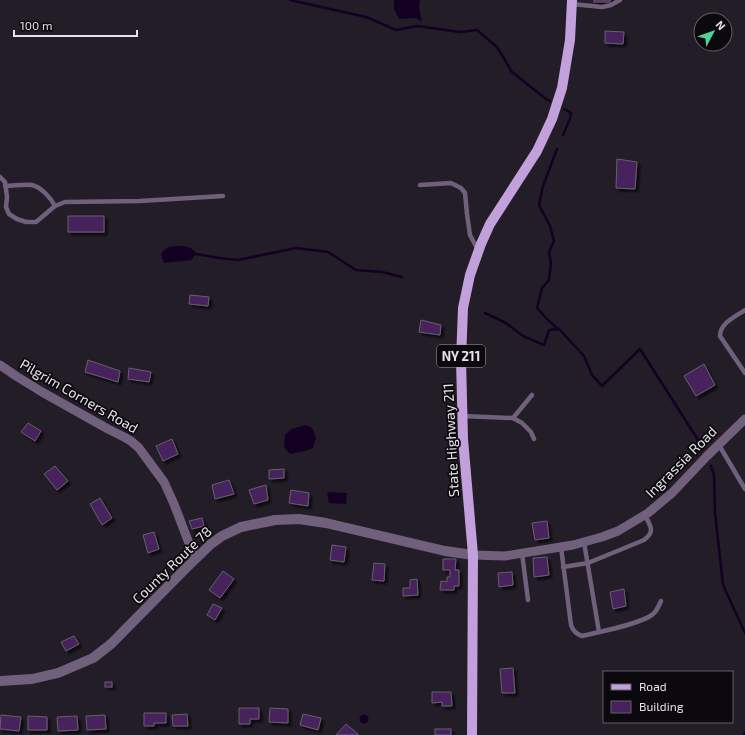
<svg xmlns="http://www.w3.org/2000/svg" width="745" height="735" font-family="'Exo 2',sans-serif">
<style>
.water{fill:#140022}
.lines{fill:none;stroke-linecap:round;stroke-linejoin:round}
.stream{stroke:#140022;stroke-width:2.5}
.building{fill:#46215d;stroke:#66606c;filter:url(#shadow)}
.service{stroke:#70607c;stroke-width:4.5}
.minor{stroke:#70607c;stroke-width:9}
.tertiary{stroke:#70607c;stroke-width:10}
.primary{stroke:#c2a0db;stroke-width:10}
.labels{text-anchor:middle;stroke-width:3.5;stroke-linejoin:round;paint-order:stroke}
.shield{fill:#0b090d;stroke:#a4a1a7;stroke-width:1}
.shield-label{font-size:13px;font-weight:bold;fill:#e6e2e9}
.street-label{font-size:14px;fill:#e6e2e9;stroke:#0b090d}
</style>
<defs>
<filter id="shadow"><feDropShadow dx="3" dy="3" stdDeviation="1" flood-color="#0009"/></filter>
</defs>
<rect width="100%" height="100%" fill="#231d27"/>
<g class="water">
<path d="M394,0H420L419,8L422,22L416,18L399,19L394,9Z"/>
<path d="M174,246C183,246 192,245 196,254L191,260L164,263L161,255C163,249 168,247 174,246Z"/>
<path d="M306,425L312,428L316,438L313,448L305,451L290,454L284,447L285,435L291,429Z"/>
<path d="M327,492L347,493L346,504L329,503Z"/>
<circle cx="364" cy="719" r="4.5"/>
</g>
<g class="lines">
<g class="stream">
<path d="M290,0L366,17L396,30L417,26L460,32L477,30L497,47L512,72L546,99L550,101"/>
<path d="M563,135L570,119L571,113L564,109"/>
<path d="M557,149L543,186L539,205L550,226L554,241L549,252L551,263L549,280L542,288L537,308L549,321L558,329"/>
<path d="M196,254L219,258L238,260L296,248L328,252L356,270L382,272L402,277"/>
<path d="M485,313L506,323L523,336L544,345L549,330L559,329L584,356L592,375L602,386L640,349L700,443L703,449"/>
<path d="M711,466L714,475L715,513L723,585L745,633"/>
<path d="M744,735L745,733"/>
</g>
</g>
<g class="building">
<rect x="594" y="0" width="16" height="2"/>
<path d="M605,31L624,32L623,44L605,43Z"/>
<path d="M617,159L637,162L635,189L616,188Z"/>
<rect x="68" y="216" width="36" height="16"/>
<path d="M190,295L209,297L208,306L189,304Z"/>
<path d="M421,320L441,325L440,335L419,332Z"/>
<path d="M88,360L120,371L118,382L85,372Z"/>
<path d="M704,364L715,385L696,396L684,376Z"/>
<path d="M129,368L151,372L149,382L128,379Z"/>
<path d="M28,423L41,431L35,441L21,432Z"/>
<path d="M172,439L178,454L163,461L156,446Z"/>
<path d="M55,466L68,481L57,490L44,474Z"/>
<path d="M284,469V478L269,479V470Z"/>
<path d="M229,480L234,494L215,499L212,485Z"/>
<path d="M266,485L268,500L254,504L249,490Z"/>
<path d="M291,490L309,493L308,506L289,503Z"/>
<path d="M100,498L112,518L102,525L90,504Z"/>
<path d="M202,518L204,526L192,529L189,521Z"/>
<path d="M547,521L549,538L535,540L532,523Z"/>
<path d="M154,532L159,549L148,553L143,535Z"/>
<path d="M332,545L346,547L344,562L330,560Z"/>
<path d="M547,557L549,575L534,577L533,558Z"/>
<path d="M443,559H456L455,570H459V586H454V590H440L441,581L447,582V577H450V570H443Z"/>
<path d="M374,563L385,564L384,581L372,580Z"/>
<path d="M223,571L234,579L220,598L209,590Z"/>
<path d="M512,572L513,585L499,587L498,573Z"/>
<path d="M417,579L418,595L403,596V588H410V580Z"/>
<path d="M624,589L626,606L613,609L610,592Z"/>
<path d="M213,604L222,608L215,620L207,615Z"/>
<path d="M74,636L79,644L66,651L61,642Z"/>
<path d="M513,668L515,693H502L500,669Z"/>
<rect x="105" y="682" width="7" height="5"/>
<path d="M432,692H451L452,706H442V702L432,703Z"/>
<path d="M239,708H259V719H250V724H239Z"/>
<path d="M270,708L288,709V723L269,722Z"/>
<path d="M144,713H166V723H154V726H144Z"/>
<path d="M187,714L188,726H173L172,715Z"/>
<path d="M303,714L321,718L318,730L300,725Z"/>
<path d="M1,715L21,717L19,731L0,729Z"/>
<path d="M105,715L106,729L87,730L86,716Z"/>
<path d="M28,716L47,717V730H28Z"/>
<path d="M77,716L78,730L58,731L57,717Z"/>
<path d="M346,724L358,734V735H336Z"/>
<rect x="435" y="729" width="16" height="6"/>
</g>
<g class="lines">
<g class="service">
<path d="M572,4L602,7L611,5L620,0"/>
<path d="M0,177L5,182L7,197L6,207L9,214L17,219L26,222H36L55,206L65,202L140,201L223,196"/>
<path d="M420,185L451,183L461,188L465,193L467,214L470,235L478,250"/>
<path d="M5,186C14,186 23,184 32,185C41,187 51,198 55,206"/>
<path d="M745,310C735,317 720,323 720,336L745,373"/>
<path d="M462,416L513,418L522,423L531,432L534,439"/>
<path d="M513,418L532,395"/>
<path d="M719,445L745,489"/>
<path d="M584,542L599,632"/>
<path d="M561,547L571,625C573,631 576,634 582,636C598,632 642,624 653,614C657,611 659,605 661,601"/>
<path d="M522,553L528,600"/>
<path d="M563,567L588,563L644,540C656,531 650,526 645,515"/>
</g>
<g class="minor">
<path d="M0,365L16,376L42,392L108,429L124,437L131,441L139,448L164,482L174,504L195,559"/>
<path d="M473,555L505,556L573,545L602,537L618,531L648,513L672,493L707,456L745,419"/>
</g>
<path class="tertiary" d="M0,681L32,679L58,673L93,658L111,644L186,568L211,544L222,536L241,527L275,520L299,519L326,523L445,551L473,555"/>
<path class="primary" d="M472,735L473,555L463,439L461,360L463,308L470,275L481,244L490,224L537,151L552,119L562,88L570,40L572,0"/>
</g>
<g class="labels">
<rect class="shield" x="437" y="345" width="48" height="22" rx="3"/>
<g class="shield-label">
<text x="461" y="361">NY 211</text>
</g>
<g class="street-label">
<text transform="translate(79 396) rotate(30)" y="5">Pilgrim Corners Road</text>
<text transform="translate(451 440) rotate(-93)" y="5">State Highway 211</text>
<text transform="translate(681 462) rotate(-45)" y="5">Ingrassia Road</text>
<text transform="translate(172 565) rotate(-44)" y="5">County Route 78</text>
</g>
</g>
<rect x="603" y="671" width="130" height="52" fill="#0b090d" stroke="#636065"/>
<rect x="611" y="684" width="20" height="6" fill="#c2a0db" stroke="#636065"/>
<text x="639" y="691" font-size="12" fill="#e6e2e9">Road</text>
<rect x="611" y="701" width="20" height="12" fill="#46215d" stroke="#636065"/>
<text x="639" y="711" font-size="12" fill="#e6e2e9">Building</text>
<g transform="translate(713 32) rotate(49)"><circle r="19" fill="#0b090d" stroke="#636065"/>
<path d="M0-3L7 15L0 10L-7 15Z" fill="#51d398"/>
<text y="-6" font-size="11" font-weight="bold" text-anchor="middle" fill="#e6e2e9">N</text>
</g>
<path d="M14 30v6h123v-6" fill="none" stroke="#e6e2e9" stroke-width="2"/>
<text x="20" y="30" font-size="12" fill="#e6e2e9" stroke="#0b090d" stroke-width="3" paint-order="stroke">100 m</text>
</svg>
